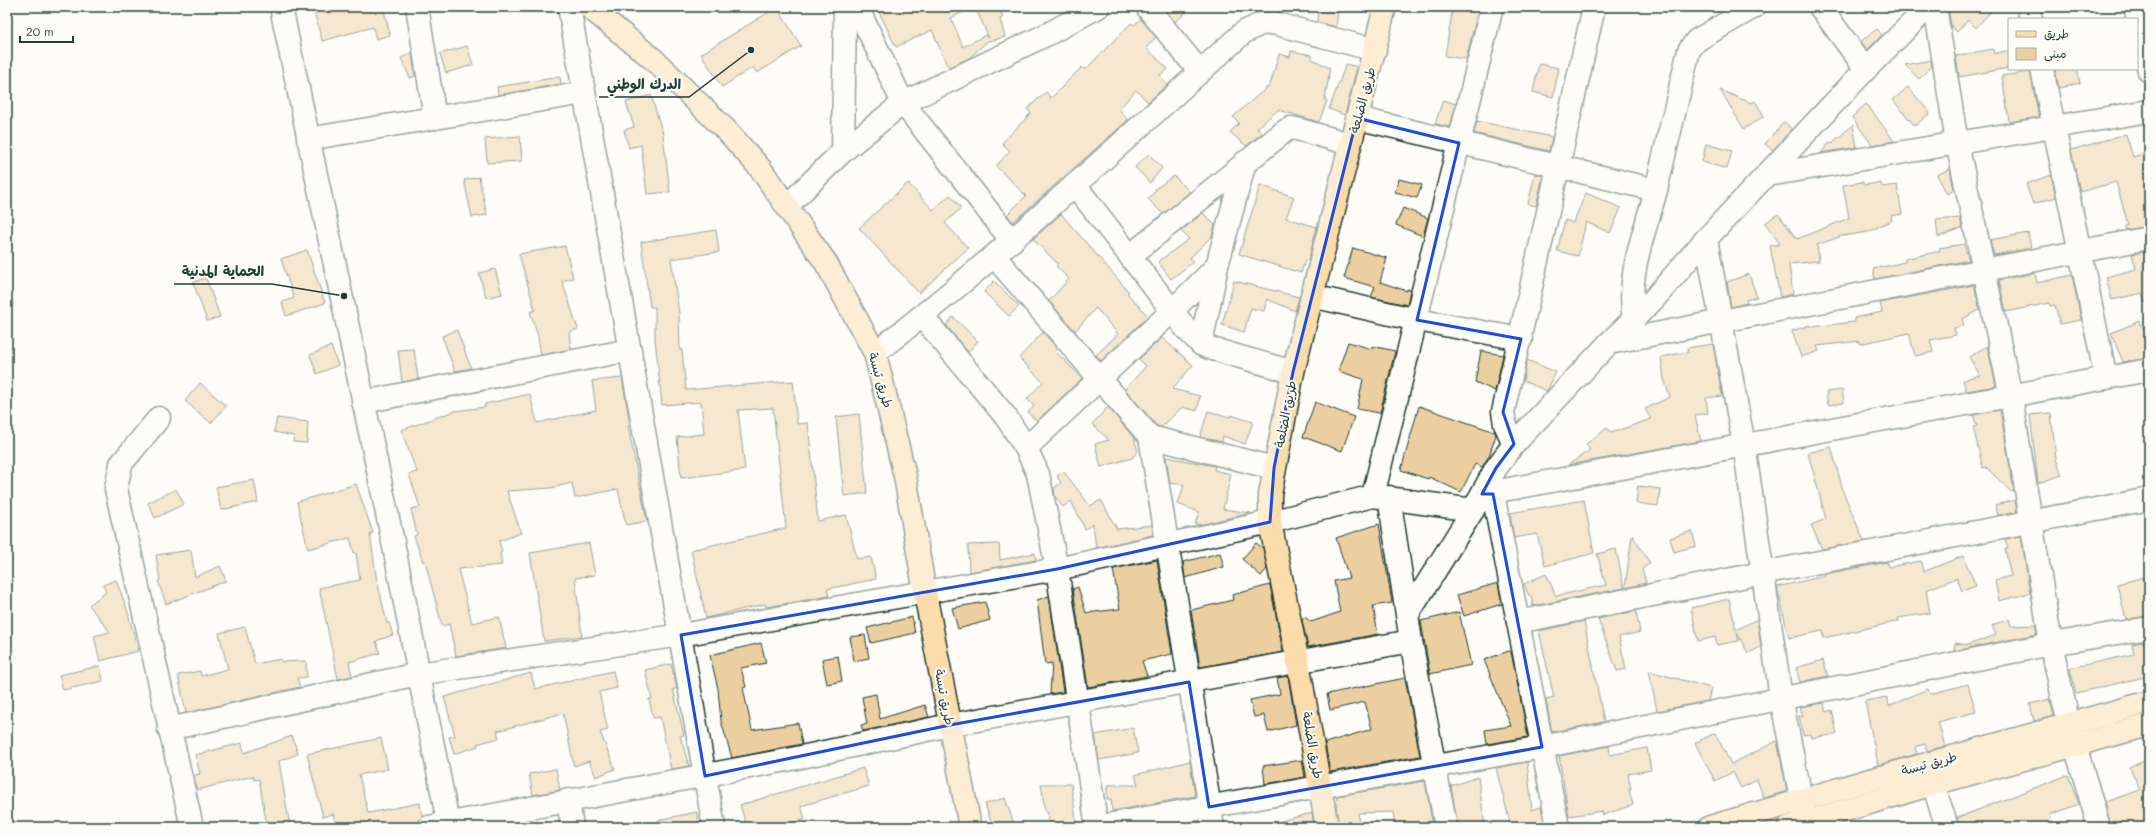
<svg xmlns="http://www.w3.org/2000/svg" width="2156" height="834" font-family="Mali,'Playpen Sans Arabic',sans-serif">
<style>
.building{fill:#eccfa0;stroke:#1f3d34}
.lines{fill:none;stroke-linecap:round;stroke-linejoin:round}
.minor-casing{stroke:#1f3d34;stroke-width:25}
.major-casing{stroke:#1f3d34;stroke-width:25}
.minor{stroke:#fdfcf7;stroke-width:22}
.major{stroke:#fddcac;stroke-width:22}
.marked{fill:none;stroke:#1d4ed8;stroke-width:3;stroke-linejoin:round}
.labels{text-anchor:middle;stroke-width:4;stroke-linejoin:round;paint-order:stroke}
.street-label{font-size:13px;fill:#1f3d34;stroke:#fdfcf7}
.leader{fill:none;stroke:#1f3d34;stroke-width:1.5}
.callout-dot{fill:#1f3d34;stroke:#fdfcf7;stroke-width:1.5}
.callout-label{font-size:14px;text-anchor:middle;font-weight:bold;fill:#1f3d34;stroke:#fdfcf7;stroke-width:4;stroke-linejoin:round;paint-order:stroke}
</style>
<rect width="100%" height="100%" fill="#fdfcf7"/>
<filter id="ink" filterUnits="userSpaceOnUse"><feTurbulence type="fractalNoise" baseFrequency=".025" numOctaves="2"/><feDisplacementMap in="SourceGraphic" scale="8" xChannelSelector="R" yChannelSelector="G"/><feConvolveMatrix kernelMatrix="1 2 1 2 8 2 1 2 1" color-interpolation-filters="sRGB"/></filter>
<g filter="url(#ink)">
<g class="building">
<path d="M313,7H383L390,35L376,39L373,27L322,41Z"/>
<path d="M777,7L801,46L757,73L753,67L722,87L701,54Z"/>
<path d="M890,7H973L951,18L963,47L986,35L989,38L975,7H998L1003,17L1000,19L1005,37L990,41L989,40L969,58L949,67L946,63L932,30L896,47L879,12Z"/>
<path d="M1163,7H1192L1175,22Z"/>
<path d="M1453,7H1479L1466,59L1445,56Z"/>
<path d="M1954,7H1995L1976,28L1968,20L1957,32L1951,26L1949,13Z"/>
<path d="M1318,10L1338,13L1336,27L1317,22Z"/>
<path d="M1141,19L1156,37L1146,48L1168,69L1160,75L1167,85L1148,102L1136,90L1119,109L1128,120L1013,222L1007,215L1026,196L996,166L1010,151L1002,143L1031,113L1027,109L1046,92L1051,98L1082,67L1085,70L1131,23L1134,25Z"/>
<path d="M1877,29L1882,35L1867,50L1861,41Z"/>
<path d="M467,46L473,65L446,73L440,54Z"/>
<path d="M1993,49L1994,54L2009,50V68L1959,77L1956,56Z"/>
<path d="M1291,51L1312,55V59L1330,68L1325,100L1327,101L1319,122L1278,110L1257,128L1262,133L1246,146L1230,132L1239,123L1233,117L1270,85L1279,54L1290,57Z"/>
<path d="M412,53L415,76L410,78L401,58Z"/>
<path d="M1931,60L1932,66L1919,79L1905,65Z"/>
<path d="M1346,64L1357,67L1345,115L1329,109Z"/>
<path d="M1539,64L1559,68L1553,97L1533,92Z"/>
<path d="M2055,69H2077L2080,83L2059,88Z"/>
<path d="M2030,72L2039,117L2009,122L2002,76Z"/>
<path d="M560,77L561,84L498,95L497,87Z"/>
<path d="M1908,87L1930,113L1915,126L1893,100Z"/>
<path d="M1720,90L1751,103L1755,101L1764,116L1744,129Z"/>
<path d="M651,95L663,134L670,192L647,194L641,145L629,148L624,130L634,127L626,102Z"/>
<path d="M1443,100L1456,104L1450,127L1435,124Z"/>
<path d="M1866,104L1872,111L1894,141L1872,145L1852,117Z"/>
<path d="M1477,121L1552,137L1549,151L1474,133Z"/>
<path d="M1784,122L1792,129L1773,150L1765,144Z"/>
<path d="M1853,125L1857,147L1821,153L1830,142L1832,143Z"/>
<path d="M2126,134L2133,157L2149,152V226L2126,230L2125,226L2128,225L2116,182L2080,192L2071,150Z"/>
<path d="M520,136L522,161L487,163L485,139Z"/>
<path d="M1706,144L1732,151L1727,169L1702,162Z"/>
<path d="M1149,154L1162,168L1150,183L1135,167Z"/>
<path d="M1950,169L1954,190L1947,194L1937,175Z"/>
<path d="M1535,174L1543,176L1536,206L1528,204Z"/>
<path d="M2051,175L2056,197L2033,204L2026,184Z"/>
<path d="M1174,176L1190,192L1163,214L1148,199L1156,190L1155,189Z"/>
<path d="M479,177L487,215L472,217L464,180Z"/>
<path d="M1399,179L1422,185L1417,198L1395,192Z"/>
<path d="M1863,182V185L1881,183L1882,187L1897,185L1902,214L1891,216L1892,220L1868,232L1842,236L1817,245L1819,261L1789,264L1793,294L1780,297L1770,246L1780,244L1765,223L1778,214L1797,239L1849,218L1843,185Z"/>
<path d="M908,183L933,210L950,195L961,208L945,223L968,248L919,293L859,228Z"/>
<path d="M1260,185L1294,197L1286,218L1317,227L1308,261L1305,260L1301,273L1239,254Z"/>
<path d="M1586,193L1621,208L1610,233L1586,222L1578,256L1557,251L1565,220L1573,223Z"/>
<path d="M1403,208L1428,218L1423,236L1396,225Z"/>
<path d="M1203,213L1215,225L1212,236L1190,258L1193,262L1171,279L1158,262L1189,239L1181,231Z"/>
<path d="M1061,214L1129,292L1127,293L1148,316L1101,361L1096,355L1118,334L1096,308L1075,331L1049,301L1069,279L1056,266L1058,264L1033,239Z"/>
<path d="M1960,218L1962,228L1938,237L1936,220Z"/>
<path d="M716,230L719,252L671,259L679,314L680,350H682L686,390L793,381L797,424L808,423L818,521L846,515L857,559L871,557L876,579L827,589L829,596L766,607L765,604L706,618L691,550L786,528L773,408L738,410L745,470L681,478L677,437L704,434L701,402L662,405L655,339V307H650L641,242Z"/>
<path d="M2028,233L2031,248L1994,255L1990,240Z"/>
<path d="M1964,244L1969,260L1875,279L1873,269L1905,262V259L1940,251L1939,248Z"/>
<path d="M565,246L573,278L562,281L578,329L569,332L571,349L541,355L538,336L530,312L535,310L519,254Z"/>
<path d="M1353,248L1387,258L1380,282L1407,291V289L1410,290L1407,305L1371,297L1375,287L1344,278Z"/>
<path d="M307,250L325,303L286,316L282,302L294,298L281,259Z"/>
<path d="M2149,251V301L2144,302L2142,293L2112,300L2106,277L2136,269L2132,254Z"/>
<path d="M495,269L502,294L486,298L479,273Z"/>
<path d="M2035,273L2037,283L2072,275L2081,320L2060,324L2055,305L2050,306L2049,303L2006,312L1999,280Z"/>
<path d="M1749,274L1757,297L1746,300L1747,303L1731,307L1727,282Z"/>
<path d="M206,278L220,317L207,321L193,282Z"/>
<path d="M994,281L1019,306L1009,316L984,292Z"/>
<path d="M1234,281L1299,297L1295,311L1267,299L1264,311L1251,308L1244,332L1222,325Z"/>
<path d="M1974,285L1980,310L1962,319L1964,326L1954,328L1956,335L1930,340L1933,352L1915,356L1909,333L1860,344V341L1817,346L1819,351L1801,357L1792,331L1810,325L1811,327L1855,322L1854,318L1882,312L1880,303Z"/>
<path d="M953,317L978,341L968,352L946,325Z"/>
<path d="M2140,321L2145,333L2149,331V358L2123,362L2111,333Z"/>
<path d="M457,330L471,368L455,371L442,336Z"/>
<path d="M1043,332L1058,349L1055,351L1082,378L1037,421L1028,413L1034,406L1027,399L1043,382L1019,358Z"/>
<path d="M1162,338L1193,365L1172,389L1200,396L1197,411L1182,407L1162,427L1157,426L1125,389L1146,366L1139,359Z"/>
<path d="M1348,342L1372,349V346L1395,351L1380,413L1357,409L1363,379L1338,371Z"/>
<path d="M1713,344L1722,396L1706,398L1708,413L1695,415L1701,441L1568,465L1590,450L1586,444L1607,428L1611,433L1651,419L1645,409L1670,397L1664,379L1661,357L1688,352L1687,348Z"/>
<path d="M331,346L338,365L317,374L310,355Z"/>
<path d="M1987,346L1996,386L1966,391L1963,380L1980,375L1969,357Z"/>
<path d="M414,349L418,379L402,382L398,350Z"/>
<path d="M1481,351L1503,355L1495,391L1475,382Z"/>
<path d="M1527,360L1556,372L1547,391L1523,381Z"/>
<path d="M622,378L629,418L630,426H628L647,521L626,525L618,489L575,498L572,483L551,488L507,491L521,533L499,541L502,552L500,553L502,565L458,569L472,623L499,617L506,648L456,656L449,624L442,626L425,561L423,562L414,536L417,535L411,509L420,507L409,474L417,472L401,430L455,411L485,407V404L530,394L537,423L596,410L592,381Z"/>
<path d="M200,383L226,406L211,423L185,401Z"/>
<path d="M1842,390L1844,403L1828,405L1826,392Z"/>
<path d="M1315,402L1354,417L1342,451L1303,437Z"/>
<path d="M1419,406L1495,432L1496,435L1489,456L1482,467L1475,464L1461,492L1429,477L1428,479L1401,470Z"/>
<path d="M1108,407L1134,438L1138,451L1132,458L1101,467L1095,444L1109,440L1092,424Z"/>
<path d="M2000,410L2014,491L2011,492L1986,467L1983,468L1973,427L1977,426L1973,415Z"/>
<path d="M1208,411L1230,417L1231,415L1253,422L1245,444L1223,436L1222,442L1200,437Z"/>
<path d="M2051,413L2056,459L2062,475L2038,483L2030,415Z"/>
<path d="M859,414L867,493L844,496L836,417Z"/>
<path d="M277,418L308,422L307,443L293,442L294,436L274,432Z"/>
<path d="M1831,447L1844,494L1864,541L1822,549L1811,525L1826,519L1808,453Z"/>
<path d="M1166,457L1215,466L1214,470L1231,474L1223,509L1251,513L1199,525L1195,524L1199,512L1178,504L1184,485L1170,483Z"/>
<path d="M1064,472L1090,506L1101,500L1117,529L1152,525L1153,535L1096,548L1093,524L1085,529L1071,501L1063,507L1055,497L1054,488L1061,483L1057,476Z"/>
<path d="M254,480L258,502L221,510L216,487Z"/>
<path d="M356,484L373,533H370L376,576L387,623H389L393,635L376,641L380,653L349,662L352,676L338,679L319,588L360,580L356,553H354L350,538L308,549L297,502Z"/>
<path d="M1638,486L1660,489L1658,506L1636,503Z"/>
<path d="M176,489L184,504L155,518L148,503Z"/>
<path d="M1584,500L1594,553L1545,566L1537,534L1514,538L1510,513Z"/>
<path d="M2015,500L2017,512L1998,515L1995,505Z"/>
<path d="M1379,524L1392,603L1373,606L1378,634L1308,647L1302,620L1305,617L1311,622L1340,612L1334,581L1349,578L1336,538Z"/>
<path d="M1692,531L1696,546L1674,552L1670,538Z"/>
<path d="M1632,535L1650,563L1642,569L1646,583L1625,588Z"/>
<path d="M2021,536L2030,593L1999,601L1995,580L2011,576L2005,549H2008L2005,539Z"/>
<path d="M589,543L595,575L575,578L582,636L544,641L530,553Z"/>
<path d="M1256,543L1263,548L1267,569L1261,576L1242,559Z"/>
<path d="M999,544L1000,560L1035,553L1036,560L969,572L968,545Z"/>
<path d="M1616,549L1624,588L1533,606L1531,596H1529L1524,584L1546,574L1556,596L1606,585L1597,554Z"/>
<path d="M191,550L195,577L220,566L226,581L166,604L158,581L160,580L156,555Z"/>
<path d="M1220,553L1224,567L1185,578L1183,562Z"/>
<path d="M1963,556L1976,586L1962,591L1957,578L1926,590L1930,613L1898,618L1899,621L1824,638L1823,631L1789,638L1777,587L1825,576V574L1887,562L1888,567L1921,561L1923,572Z"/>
<path d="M1157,560L1172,654L1142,661L1147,676L1088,687L1073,589L1078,587L1086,613L1120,609L1113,569Z"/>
<path d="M2149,576V616L2126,619L2117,584Z"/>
<path d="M116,580L127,609L138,651L100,661L94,636L110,632L89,605L106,592L103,585Z"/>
<path d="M1498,583L1502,604L1464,616L1457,595Z"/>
<path d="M1270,585L1283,652L1200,667L1191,610L1233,600L1232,595Z"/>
<path d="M1049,596L1063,692L1050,694L1052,663L1045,664L1037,600Z"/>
<path d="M1729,599L1736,630L1757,619L1761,647L1748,653L1737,633L1739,641L1717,645L1715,637L1698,641L1691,608Z"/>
<path d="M985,602L990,620L958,629L952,608Z"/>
<path d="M1636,611L1640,632L1619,637L1626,669L1617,671L1598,619Z"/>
<path d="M1459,612L1471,665L1430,674L1421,621Z"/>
<path d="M912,617L915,633L871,643L867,628Z"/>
<path d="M2009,619L2011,626L2035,625L2037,634L1954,651L1955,643L1968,645L1996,635L1992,625Z"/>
<path d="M1584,621L1604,722L1552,732L1546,700L1554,698L1539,631Z"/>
<path d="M245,627L255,664L281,659L282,662L306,661L307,677L297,678L300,687L186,713L178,675L200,671L201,676L228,669L219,633Z"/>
<path d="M865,635L869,658L854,661L850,637Z"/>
<path d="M2149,641V676L2076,693L2070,668L2134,654L2132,644Z"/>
<path d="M761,643L766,663L741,668L746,687L743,688L752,730L798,723L802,744L732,758L721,721L718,689L710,655Z"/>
<path d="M1509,651L1511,652L1528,737L1487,744L1485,730L1511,726L1484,660Z"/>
<path d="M838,656L842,681L827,684L822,659Z"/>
<path d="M1823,660L1828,676L1800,682L1796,668Z"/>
<path d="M671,664L677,689H673L684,735L680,736L689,766L671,769L660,717L653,718L649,699H652L645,670Z"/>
<path d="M100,666L103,681L63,690L59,675Z"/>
<path d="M613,671L617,688L599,692L608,730L600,732L615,769L596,777L589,761L574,766L563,713L497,731L499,738L477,744L478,746L454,754L449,737L455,736L444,697L531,673L535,689Z"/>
<path d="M1649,671L1711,688L1708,701L1657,711Z"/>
<path d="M1288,676L1296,725L1268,732L1264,715L1254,717L1250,700L1280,694L1277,678Z"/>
<path d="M1405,678L1420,756L1330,772L1325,743L1372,729L1365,702L1330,710L1327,694Z"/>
<path d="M1968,684L1976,712L1938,722L1945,746L1927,751L1925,744L1915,747L1917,754L1878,765L1865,701L1887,697L1889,706L1928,689L1930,694Z"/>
<path d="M876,694L880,719L925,705L929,717L863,731L861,725L867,724L862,697Z"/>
<path d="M2050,699L2054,716L2034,721L2030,704Z"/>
<path d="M1824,703L1826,712L1832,710L1837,734L1812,738L1811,734L1803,735L1799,716H1803L1800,707Z"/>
<path d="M1133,728L1138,753L1099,760L1095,735Z"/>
<path d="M1715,733L1731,764L1777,741L1787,791L1764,798L1757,780L1741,788L1733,772L1715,781L1695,743Z"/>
<path d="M292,736L298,754L279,761L290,827H267L259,779L254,780L253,776L197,790L194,775L200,774L195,755L242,743L244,753Z"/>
<path d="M381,738L388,769L359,775L368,813L420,803L422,817L417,823L398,827H336L333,814L323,817L307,754Z"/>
<path d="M1609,746L1610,755L1647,748L1651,770L1628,774L1631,790H1629L1633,805L1603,815L1602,811L1569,816L1559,756Z"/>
<path d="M2149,759V827H2111L2105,802L2140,790L2130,767Z"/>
<path d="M1302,760L1305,777L1265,784L1263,766Z"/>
<path d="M1190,761L1195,796L1112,811L1111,799H1107V785H1138L1135,775Z"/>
<path d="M1527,762L1532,810L1541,807L1545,826L1511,827L1496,768Z"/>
<path d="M863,768L869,786L801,806L805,819L786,825L785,822L770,827H747L740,805Z"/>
<path d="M556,769L560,790L533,795L529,774Z"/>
<path d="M2068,775L2079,804L2050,815L2054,827H1959L1957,818Z"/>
<path d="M1478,777L1485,827H1458L1451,786Z"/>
<path d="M1425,781L1433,827H1395L1393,812L1358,813L1359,827H1339L1336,807L1337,796Z"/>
<path d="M1041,784H1071L1077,827H1050L1047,812H1045Z"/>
<path d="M1005,798L1015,827H993L985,804Z"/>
<path d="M697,812L700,827H658V820Z"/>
<path d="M1312,813L1314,827H1277V822Z"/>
</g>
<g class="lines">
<defs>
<g id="minor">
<path d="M281,7L394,547L449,827"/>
<path d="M417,7L435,118"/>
<path d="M569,7L714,827"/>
<path d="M857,7L903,103L1012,241"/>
<path d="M1147,7L1200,72"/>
<path d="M1820,7L1866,69"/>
<path d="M1935,7L1957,143L2011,397L2051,644L2069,725L2099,827"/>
<path d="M2028,7L2031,19"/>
<path d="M2135,7L2149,71"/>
<path d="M2042,69L2106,378"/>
<path d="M1357,118L1656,190"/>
<path d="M308,139L584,93"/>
<path d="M843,151L845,7"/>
<path d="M1767,175L2149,111"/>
<path d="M1075,185L1187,330L1201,344L1209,348L1293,372"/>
<path d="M787,206L843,151L903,103L1050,33L1098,7"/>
<path d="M1706,239L1744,445L1781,698L1805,818"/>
<path d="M1131,255L1285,131L1291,128L1297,129L1350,144"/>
<path d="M994,256L1150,437L1274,468"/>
<path d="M1312,296L1417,320L1521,339"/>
<path d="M922,316L1006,417L1026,448L1038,474L1057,569L1097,827"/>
<path d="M1634,319C1626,276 1645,232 1656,190C1667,144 1678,97 1689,50L1697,40L1754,7"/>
<path d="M1609,343L2149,238"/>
<path d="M1201,344L1217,266L1245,162"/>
<path d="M875,353C1004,253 1123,141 1244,32L1261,24L1273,23L1375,50"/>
<path d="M363,402L630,350"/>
<path d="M159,418L121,464L116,489L192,827"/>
<path d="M1150,437L1213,827"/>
<path d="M1514,444L1505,424L1503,412L1594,7"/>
<path d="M1026,448L1173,310L1217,266"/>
<path d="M1482,494L2149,370"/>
<path d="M1493,494L1558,827"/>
<path d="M1373,496L1492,7"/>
<path d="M1389,497L1411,641L1446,827"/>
<path d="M1408,614L1473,510L1496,468L1514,444L1609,343L1653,300L1706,239L1866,69L1928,7"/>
<path d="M1518,622L1762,573L2149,499"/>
<path d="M169,729L418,674L681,635L1057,569L1270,522L1373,496L1473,510"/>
<path d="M1933,784L1947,827"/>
<path d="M568,800L572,827"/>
<path d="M429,827L792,759L950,725L1411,641"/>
<path d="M1096,827L1542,747L2051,644L2149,628"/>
</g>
<g id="major">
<path d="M589,7L653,59L727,131L760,168L826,263L875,353L905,476L925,593L970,827"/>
<path d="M1327,827L1298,662L1270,522V495L1293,372L1385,7"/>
<path d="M1710,827L1873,779L2149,702"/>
<path d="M1789,827L1933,784L2149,725"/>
</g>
</defs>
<use href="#minor" class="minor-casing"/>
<use href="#major" class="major-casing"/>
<use href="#minor" class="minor"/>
<use href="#major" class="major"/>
</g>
</g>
<path d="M0 0H2156V834H0ZM1357,118L1459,143L1417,320L1521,339L1503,412L1514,444L1496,468L1482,494H1493L1542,747L1209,807L1189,682L950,725L705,776L681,635L1057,569L1270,522L1274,468L1293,372Z" fill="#fdfcf7" fill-opacity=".55" fill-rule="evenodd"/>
<path class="marked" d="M1357,118L1459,143L1417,320L1521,339L1503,412L1514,444L1496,468L1482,494H1493L1542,747L1209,807L1189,682L950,725L705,776L681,635L1057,569L1270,522L1274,468L1293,372Z"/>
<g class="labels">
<g class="street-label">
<text transform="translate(1362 100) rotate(-75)" y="5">طريق الضلعة</text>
<text transform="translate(881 380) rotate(74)" y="5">طريق تبسة</text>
<text transform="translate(1285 414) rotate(-79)" y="5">طريق الضلعة</text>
<text transform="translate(945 697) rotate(79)" y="5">طريق تبسة</text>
<text transform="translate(1313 745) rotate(80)" y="5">طريق الضلعة</text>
<text transform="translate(1929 763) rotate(-15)" y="5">طريق تبسة</text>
</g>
</g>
<path class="leader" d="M751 50L689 97H599M344 296L272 284H174"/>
<g class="callout-dot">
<circle cx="751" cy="50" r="4"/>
<circle cx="344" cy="296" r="4"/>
</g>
<g class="callout-label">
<text x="644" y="89">الدرك الوطني</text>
<text x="223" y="276">الحماية المدنية</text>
</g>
<rect width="2156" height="834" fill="none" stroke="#fdfcf7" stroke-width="24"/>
<rect x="12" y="12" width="2132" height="810" fill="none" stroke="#1f3d34" stroke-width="1.5" filter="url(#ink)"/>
<rect x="2008" y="18" width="130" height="52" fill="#fdfcf7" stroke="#a4b0a9"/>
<rect x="2016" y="31" width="20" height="6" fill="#fddcac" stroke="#a4b0a9"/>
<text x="2044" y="38" font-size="12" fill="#1f3d34">طريق</text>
<rect x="2016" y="48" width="20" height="12" fill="#eccfa0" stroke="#a4b0a9"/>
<text x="2044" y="58" font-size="12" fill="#1f3d34">مبنى</text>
<path d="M20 36v6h53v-6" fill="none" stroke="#1f3d34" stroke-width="2"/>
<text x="26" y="36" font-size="12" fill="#1f3d34" stroke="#fdfcf7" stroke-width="3" paint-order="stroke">20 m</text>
</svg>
